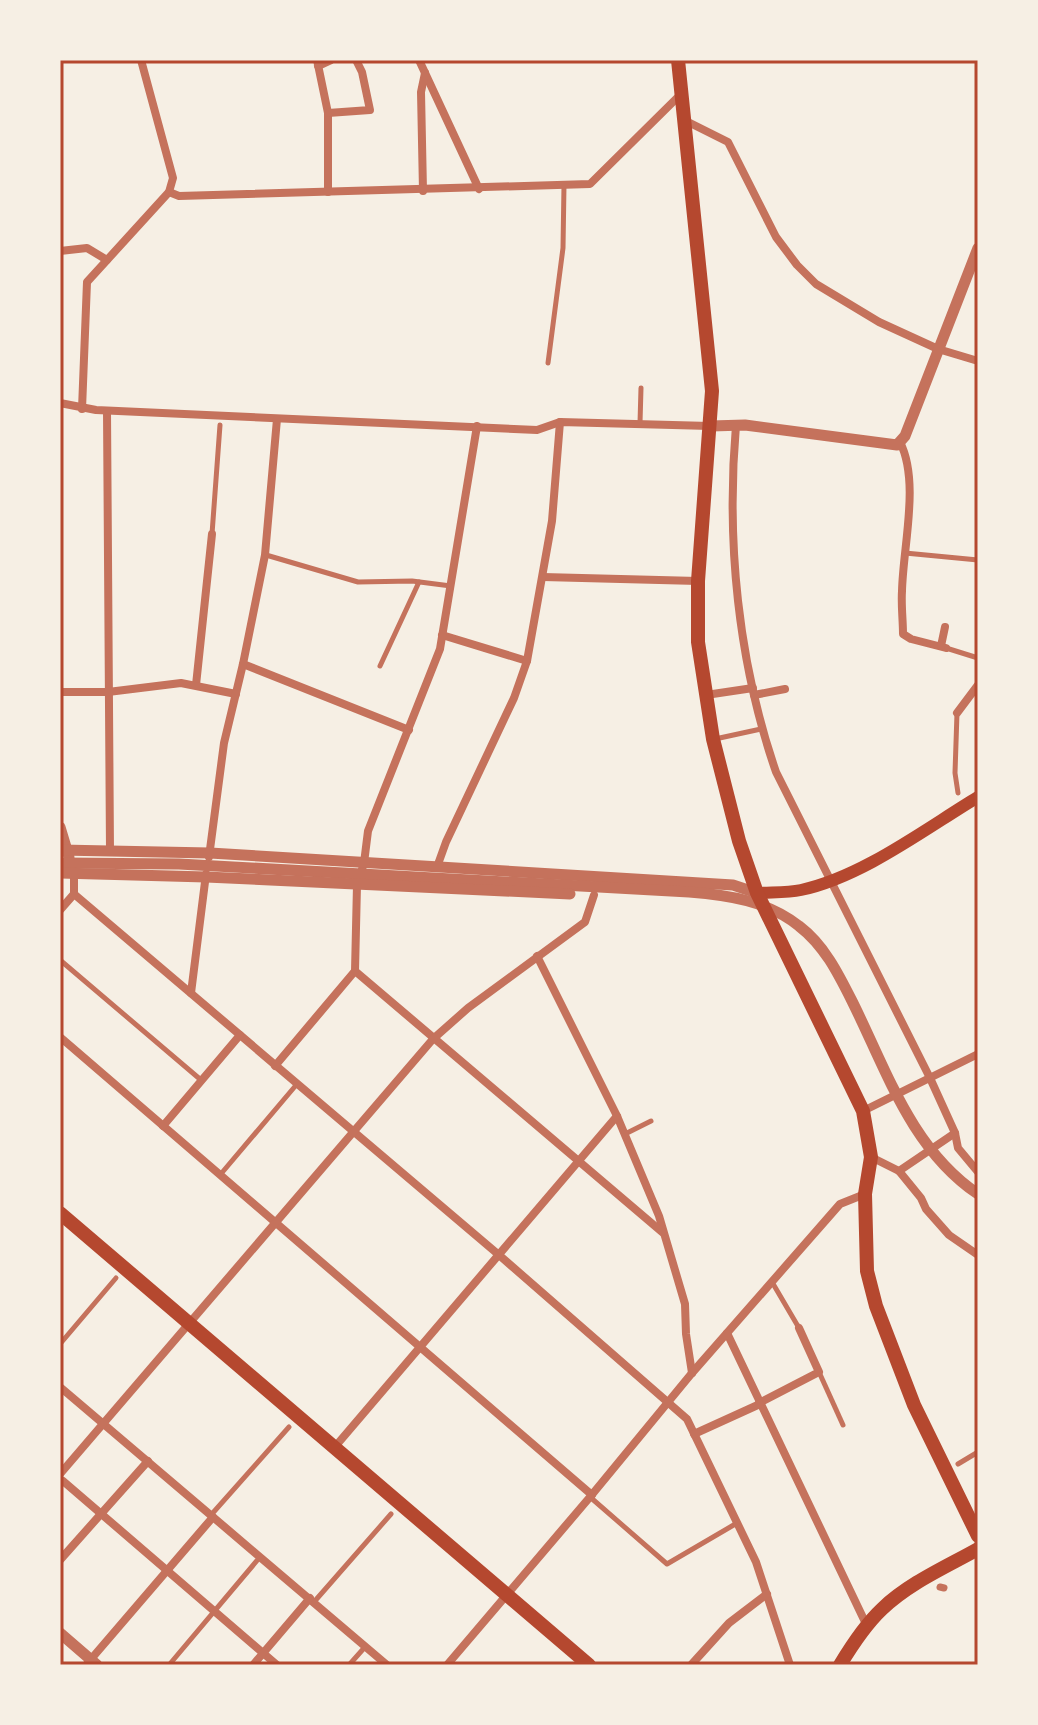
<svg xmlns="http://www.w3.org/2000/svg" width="1038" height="1725" font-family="'Fira Sans',sans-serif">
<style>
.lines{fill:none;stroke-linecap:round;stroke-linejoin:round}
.service{stroke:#c5725c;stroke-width:5}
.pedestrian{stroke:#c5725c;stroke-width:7}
.minor{stroke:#c5725c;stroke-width:8}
.tertiary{stroke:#c5725c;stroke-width:11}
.secondary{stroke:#b5482f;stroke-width:12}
.primary{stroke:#b5482f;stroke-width:14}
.neatline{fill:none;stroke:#b5482f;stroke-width:3}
</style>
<rect width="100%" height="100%" fill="#f6efe4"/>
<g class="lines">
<g class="service">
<path d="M548,363L563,248L564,185"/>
<path d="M640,423L641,388"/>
<path d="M212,534L220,425"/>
<path d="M905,553L978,560"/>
<path d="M266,555L358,582L412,581L451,586"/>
<path d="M946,648L978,658"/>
<path d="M380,666L419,582"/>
<path d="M957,713L955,773L958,793"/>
<path d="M715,739L761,729"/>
<path d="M60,960L201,1080"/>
<path d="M625,1134L651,1121"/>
<path d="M220,1175L297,1084"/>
<path d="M772,1282L799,1328"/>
<path d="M60,1344L116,1278"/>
<path d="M819,1372L843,1425"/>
<path d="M958,1464L978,1452"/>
<path d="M590,1497L667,1564L737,1523"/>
<path d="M211,1515L289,1427"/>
<path d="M314,1602L391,1514"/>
<path d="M169,1665L260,1557"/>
<path d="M349,1665L365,1647"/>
</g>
<path class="pedestrian" d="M940,1587L944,1588"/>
<g class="minor">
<path d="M317,60L328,113V192"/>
<path d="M419,60L479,189"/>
<path d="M318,66L331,60"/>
<path d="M328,113L370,110L362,72L356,60"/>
<path d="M686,121L728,142L776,237L797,265L816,284L879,322L938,349L978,361"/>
<path d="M423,191L421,92L425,73"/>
<path d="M169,192L179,196L590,184L682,93"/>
<path d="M60,251L87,248L107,260"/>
<path d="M60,403L96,410L537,430L560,422L710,426"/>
<path d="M82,409L87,282L169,192L173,178L141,60"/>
<path d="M107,411L110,851"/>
<path d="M736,425C726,541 738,662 776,772L930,1078L955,1133L958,1148L978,1172"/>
<path d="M900,442C920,482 903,546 902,591C901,605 903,620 903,634L911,639L946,648"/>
<path d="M543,577L698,581"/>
<path d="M442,635L527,661"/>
<path d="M941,646L945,627"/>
<path d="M243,664L409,730"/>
<path d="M196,685L212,534"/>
<path d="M60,692H108L181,683L236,694"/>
<path d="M706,695L753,688"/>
<path d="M754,695L785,689"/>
<path d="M957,713L978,685"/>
<path d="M209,857L224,743L243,664L265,555L277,419"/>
<path d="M437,867L446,842L514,698L527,661L552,521L560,422"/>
<path d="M74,873V894L499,1255L687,1419L756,1562L790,1665"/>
<path d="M60,910L74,894"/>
<path d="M537,956L617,1116L659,1216L685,1304L686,1334L692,1373"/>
<path d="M355,971L662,1232"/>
<path d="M191,993L206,874"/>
<path d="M60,1037L592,1495"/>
<path d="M275,1066L355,971L357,885L364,863L368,831L440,649L477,426"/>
<path d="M863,1111L978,1054"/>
<path d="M163,1126L240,1035"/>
<path d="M871,1157L899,1171L921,1198L926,1209L949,1235L978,1255"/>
<path d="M899,1171L955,1133"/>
<path d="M727,1333L867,1626"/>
<path d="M60,1387L387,1665"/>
<path d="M759,1403L819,1372L799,1328"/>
<path d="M694,1434L760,1404"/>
<path d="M334,1448L617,1116"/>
<path d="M60,1474L433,1039L468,1008L585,922L594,895"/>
<path d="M63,1481L277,1665"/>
<path d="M60,1560L148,1461"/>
<path d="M86,1665L213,1517"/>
<path d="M253,1665L310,1598"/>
<path d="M447,1665L590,1497L692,1373L840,1204L865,1194"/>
<path d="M691,1665L729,1623L767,1594"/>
</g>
<g class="tertiary">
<path d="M711,426L745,425L897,445L905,436L978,248"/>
<path d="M60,827L69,857"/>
<path d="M60,850L210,853L733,885L757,893"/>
<path d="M60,863L179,864L689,892C728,895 768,901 799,926C824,945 838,973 852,1001C886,1069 911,1149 978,1194"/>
<path d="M60,873L206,877L570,894"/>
<path d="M60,1633L97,1665"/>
</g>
<path class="secondary" d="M757,893C772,892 787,893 801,890C862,877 925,829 978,797"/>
<g class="primary">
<path d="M678,60L712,391L698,581V642L713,739L739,841L757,893L863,1111L871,1157L865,1194L867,1271L876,1306L914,1405L978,1536"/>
<path d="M60,1213L589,1665"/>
<path d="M840,1665C852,1645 865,1625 882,1609C909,1583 946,1567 978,1549"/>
</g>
</g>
<rect width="1038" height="1725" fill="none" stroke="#f6efe4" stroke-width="124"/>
<rect x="62" y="62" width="914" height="1601" class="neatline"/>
</svg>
